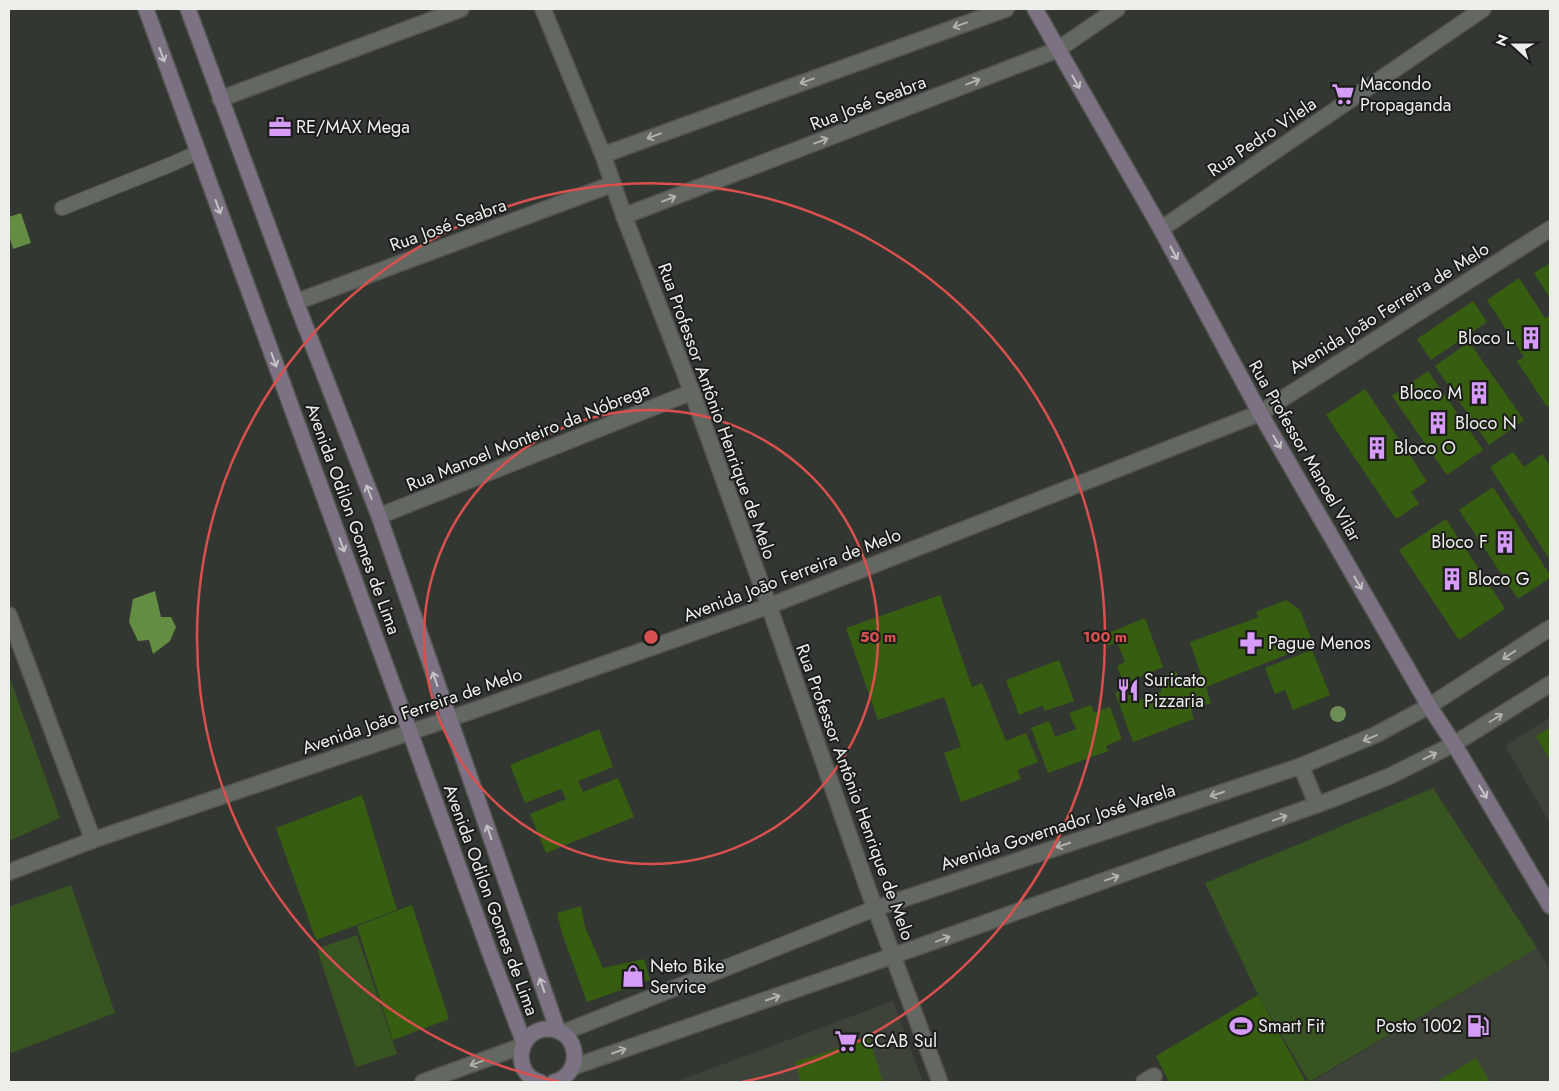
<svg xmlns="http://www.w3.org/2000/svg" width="1559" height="1091" font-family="Jost,sans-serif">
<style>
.built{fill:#3e4339}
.green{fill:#385421}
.water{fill:#648d44}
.building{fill:#375d10}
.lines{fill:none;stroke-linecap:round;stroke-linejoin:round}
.service-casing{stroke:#51544f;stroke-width:16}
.minor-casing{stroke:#51544f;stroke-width:18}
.tertiary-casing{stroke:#51544f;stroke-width:18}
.secondary-casing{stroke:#51544f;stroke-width:18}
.service{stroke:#646862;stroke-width:14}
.minor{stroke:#646862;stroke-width:15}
.tertiary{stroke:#646862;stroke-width:15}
.secondary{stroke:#7d7284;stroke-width:15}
.tree{fill:#6c8d54}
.oneway{stroke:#afb2ad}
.oneway2{stroke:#c5c3c6}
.ring{fill:none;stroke:#da504f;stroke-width:2.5}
.labels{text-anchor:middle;stroke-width:4;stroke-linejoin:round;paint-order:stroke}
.poi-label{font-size:18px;fill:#eceeea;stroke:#1c1d1b;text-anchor:start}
.street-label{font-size:18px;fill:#eceeea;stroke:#1c1d1b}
.centre{fill:#da504f;stroke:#1c1d1b;stroke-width:2.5}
.ring-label{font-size:15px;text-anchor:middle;font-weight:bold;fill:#da504f;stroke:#1c1d1b;stroke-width:4;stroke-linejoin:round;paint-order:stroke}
</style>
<rect width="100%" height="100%" fill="#333731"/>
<g class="built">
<path d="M1550,717V823L1505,746Z"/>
<path d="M1537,948L1550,970V1082H1311Z"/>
<path d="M893,1001L923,1082H675Z"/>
</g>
<g class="green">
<path d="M9,676L60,818L9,841Z"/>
<path d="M1433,788L1537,948L1309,1082L1258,995L1205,883Z"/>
<path d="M71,885L115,1013L9,1054V907Z"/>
<path d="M357,935L397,1054L356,1067L317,949Z"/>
</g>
<g class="water">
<path d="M21,213L31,243L13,249L9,235V217Z"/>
<path d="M155,591L161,617H171L176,627L170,641L153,654L149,640L138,641L129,622L133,599Z"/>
</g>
<g class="building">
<path d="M1550,263V298L1534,273Z"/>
<path d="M1519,278L1545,318L1550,315V405L1547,407L1517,361L1524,357L1487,300Z"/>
<path d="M1473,301L1487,322L1431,360L1417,339Z"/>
<path d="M1469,342L1524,420L1489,445L1435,366Z"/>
<path d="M1428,371L1483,450L1447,475L1392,396Z"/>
<path d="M1365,389L1427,481L1411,492L1419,504L1396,519L1326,415Z"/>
<path d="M1513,452L1524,467L1542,454L1550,466V560L1490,467Z"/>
<path d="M1493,487L1550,575V578L1518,599L1459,510Z"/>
<path d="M1446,519L1505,609L1459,640L1399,550Z"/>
<path d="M940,595L972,687L982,683L1006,741L1026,733L1038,762L1017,770L1021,779L961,802L944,753L961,747L944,697L878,720L846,628Z"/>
<path d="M1286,600L1300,610L1313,644L1206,687L1211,703L1191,710L1194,719L1133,742L1115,693L1134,685L1140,700L1162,691L1157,678L1176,671L1180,681L1201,674L1190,642L1259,617L1256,612Z"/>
<path d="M1145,618L1163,667L1124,684L1117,666L1125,662L1117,642L1108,646L1104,635Z"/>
<path d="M1312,650L1330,695L1293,710L1285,690L1275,694L1265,668Z"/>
<path d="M1059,660L1074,701L1045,711L1042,706L1019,715L1006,680Z"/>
<path d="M1091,705L1094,713L1110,707L1122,739L1106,746L1108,751L1048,773L1031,728L1049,721L1055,737L1076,729L1069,713Z"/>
<path d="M1550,728V760L1536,736Z"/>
<path d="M599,729L613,767L578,781L583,792L618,778L634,817L546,853L530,814L566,799L561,789L525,803L510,765Z"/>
<path d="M362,795L397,910L316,940L276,828Z"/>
<path d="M412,905L449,1019L393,1040L357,926Z"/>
<path d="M581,906L585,927L603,968L644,959L650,980L587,1002L563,936L557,913Z"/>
<path d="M1258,995L1306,1082H1169L1156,1056Z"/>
<path d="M869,1038L883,1082H801L795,1062Z"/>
<path d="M1476,1058L1490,1082H1436Z"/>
</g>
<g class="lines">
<defs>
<path id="service" d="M62,208L172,164L198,152"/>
<g id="minor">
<path d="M543,9L603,155L624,216L692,392L769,606L868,889L940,1082"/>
<path d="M220,99L461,9"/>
<path d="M603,155L1006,9"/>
<path d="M624,216L1057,50L1117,9"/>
<path d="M1161,229L1483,9"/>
<path d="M296,302L613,184"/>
<path d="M379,516L692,392"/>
<path d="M9,615L93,840"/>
<path d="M9,872L93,840L449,719L769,606L1260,413L1550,229"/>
<path d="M1144,1082L1154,1076"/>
</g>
<g id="tertiary">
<path d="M1301,766L1317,805"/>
<path d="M562,1033L876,908L1301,766L1375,735L1405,719L1429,706L1550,628"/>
<path d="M573,1067L918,947L1330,800L1390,776L1454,744L1550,684"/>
<path d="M423,1082L522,1046"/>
</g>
<g id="secondary">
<path d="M146,9L410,732L488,948L524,1043"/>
<path d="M188,9L296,302L379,516L558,1031"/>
<path d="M1035,9L1161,229L1260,413L1429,706L1454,744L1550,906"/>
<path d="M540,1082C511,1074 517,1029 548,1029C579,1029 585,1074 554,1082"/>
</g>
</defs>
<use href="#service" class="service-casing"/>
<use href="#minor" class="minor-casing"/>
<use href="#tertiary" class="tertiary-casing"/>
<use href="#secondary" class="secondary-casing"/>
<use href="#service" class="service"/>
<use href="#minor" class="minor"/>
<use href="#tertiary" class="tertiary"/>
<use href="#secondary" class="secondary"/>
</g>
<circle class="tree" cx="1338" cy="714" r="8"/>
<defs><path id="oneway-shaft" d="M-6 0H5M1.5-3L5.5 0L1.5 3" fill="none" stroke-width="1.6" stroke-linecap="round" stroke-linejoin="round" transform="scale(1.25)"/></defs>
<g class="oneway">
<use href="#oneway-shaft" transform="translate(960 25) rotate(160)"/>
<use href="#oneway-shaft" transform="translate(807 81) rotate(160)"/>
<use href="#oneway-shaft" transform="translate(973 82) rotate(-21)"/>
<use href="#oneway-shaft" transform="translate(654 136) rotate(160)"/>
<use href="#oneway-shaft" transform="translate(821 141) rotate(-21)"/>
<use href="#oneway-shaft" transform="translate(669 199) rotate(-21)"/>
<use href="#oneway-shaft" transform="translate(1509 655) rotate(147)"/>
<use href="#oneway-shaft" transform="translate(1496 718) rotate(-32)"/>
<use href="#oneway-shaft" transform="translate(1370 738) rotate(157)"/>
<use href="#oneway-shaft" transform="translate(1430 756) rotate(-26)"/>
<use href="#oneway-shaft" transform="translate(1217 794) rotate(162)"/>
<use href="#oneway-shaft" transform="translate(1280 818) rotate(-20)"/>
<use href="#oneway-shaft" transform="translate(1063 845) rotate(162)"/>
<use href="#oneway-shaft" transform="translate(1112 878) rotate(-20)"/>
<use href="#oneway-shaft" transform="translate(943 939) rotate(-20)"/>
<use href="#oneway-shaft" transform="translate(773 998) rotate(-19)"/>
<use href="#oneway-shaft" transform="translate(619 1051) rotate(-19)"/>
<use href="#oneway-shaft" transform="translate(477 1063) rotate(160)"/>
</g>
<g class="oneway2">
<use href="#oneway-shaft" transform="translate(162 55) rotate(70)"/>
<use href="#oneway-shaft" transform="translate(1076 82) rotate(60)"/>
<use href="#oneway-shaft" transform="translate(218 207) rotate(70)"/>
<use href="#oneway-shaft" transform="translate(1174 253) rotate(62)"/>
<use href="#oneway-shaft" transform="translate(274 360) rotate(70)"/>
<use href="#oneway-shaft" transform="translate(1277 442) rotate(60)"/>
<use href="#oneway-shaft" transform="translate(369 492) rotate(-111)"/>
<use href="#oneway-shaft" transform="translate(342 545) rotate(70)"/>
<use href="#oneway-shaft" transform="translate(1358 583) rotate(60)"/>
<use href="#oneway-shaft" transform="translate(435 679) rotate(-109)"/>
<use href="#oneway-shaft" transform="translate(1483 792) rotate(59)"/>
<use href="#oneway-shaft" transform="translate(489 832) rotate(-109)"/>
<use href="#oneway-shaft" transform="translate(542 985) rotate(-109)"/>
</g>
<g class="ring">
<circle cx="651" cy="637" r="227"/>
<path d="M560 1082A454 454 0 1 1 742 1082"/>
</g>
<defs>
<symbol id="supermarket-bare" viewBox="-9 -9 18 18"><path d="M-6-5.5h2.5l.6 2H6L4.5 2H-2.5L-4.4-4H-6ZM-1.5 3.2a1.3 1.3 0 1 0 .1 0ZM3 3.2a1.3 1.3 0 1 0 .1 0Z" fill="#d79bf9" stroke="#1c1d1b" stroke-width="2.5" paint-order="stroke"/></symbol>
<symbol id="office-bare" viewBox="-9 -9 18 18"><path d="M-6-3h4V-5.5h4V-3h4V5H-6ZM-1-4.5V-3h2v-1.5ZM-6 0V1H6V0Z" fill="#d79bf9" stroke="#1c1d1b" stroke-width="2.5" paint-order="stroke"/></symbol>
<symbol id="building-bare" viewBox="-9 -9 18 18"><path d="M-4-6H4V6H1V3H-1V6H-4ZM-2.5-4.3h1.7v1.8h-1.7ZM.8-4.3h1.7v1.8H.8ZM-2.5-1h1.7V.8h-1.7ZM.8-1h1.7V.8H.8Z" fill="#d79bf9" stroke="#1c1d1b" stroke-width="2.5" paint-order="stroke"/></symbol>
<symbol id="pharmacy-bare" viewBox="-9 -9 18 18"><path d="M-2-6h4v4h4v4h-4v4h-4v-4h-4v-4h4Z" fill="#d79bf9" stroke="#1c1d1b" stroke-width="2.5" paint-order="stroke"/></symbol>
<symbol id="restaurant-bare" viewBox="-9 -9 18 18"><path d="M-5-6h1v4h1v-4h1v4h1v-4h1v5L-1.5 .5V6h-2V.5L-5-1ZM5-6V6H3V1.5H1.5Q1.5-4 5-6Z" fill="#d79bf9" stroke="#1c1d1b" stroke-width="2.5" paint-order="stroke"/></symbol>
<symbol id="shop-bare" viewBox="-9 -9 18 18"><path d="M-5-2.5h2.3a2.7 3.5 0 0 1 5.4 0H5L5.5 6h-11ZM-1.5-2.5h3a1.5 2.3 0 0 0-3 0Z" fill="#d79bf9" stroke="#1c1d1b" stroke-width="2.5" paint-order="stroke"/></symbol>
<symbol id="stadium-bare" viewBox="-9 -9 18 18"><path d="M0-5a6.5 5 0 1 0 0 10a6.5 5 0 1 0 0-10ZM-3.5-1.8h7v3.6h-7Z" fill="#d79bf9" stroke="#1c1d1b" stroke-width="2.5" paint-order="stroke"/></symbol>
<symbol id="fuel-bare" viewBox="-9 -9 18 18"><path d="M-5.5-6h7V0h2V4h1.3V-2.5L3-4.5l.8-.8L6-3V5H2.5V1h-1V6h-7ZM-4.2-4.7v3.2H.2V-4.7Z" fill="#d79bf9" stroke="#1c1d1b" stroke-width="2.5" paint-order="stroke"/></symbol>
</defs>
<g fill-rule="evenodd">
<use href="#supermarket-bare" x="1327" y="78" width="32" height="32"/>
<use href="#office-bare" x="264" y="111" width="32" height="32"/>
<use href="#building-bare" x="1515" y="322" width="32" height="32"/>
<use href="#building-bare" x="1463" y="377" width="32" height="32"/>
<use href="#building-bare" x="1422" y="407" width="32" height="32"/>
<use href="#building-bare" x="1361" y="432" width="32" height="32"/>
<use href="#building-bare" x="1489" y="526" width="32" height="32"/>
<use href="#building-bare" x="1436" y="563" width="32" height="32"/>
<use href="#pharmacy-bare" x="1235" y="627" width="32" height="32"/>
<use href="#restaurant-bare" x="1112" y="674" width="32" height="32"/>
<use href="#shop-bare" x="617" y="960" width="32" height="32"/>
<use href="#stadium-bare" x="1225" y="1010" width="32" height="32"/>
<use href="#fuel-bare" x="1462" y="1010" width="32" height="32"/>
<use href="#supermarket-bare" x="830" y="1025" width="32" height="32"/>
</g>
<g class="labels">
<g class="poi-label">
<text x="1360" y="90">Macondo<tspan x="1360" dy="21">Propaganda</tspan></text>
<text x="296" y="133">RE/MAX Mega</text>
<text x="1514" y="344" text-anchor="end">Bloco L</text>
<text x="1462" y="399" text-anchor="end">Bloco M</text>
<text x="1455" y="429">Bloco N</text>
<text x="1394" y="454">Bloco O</text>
<text x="1488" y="548" text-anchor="end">Bloco F</text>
<text x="1468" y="585">Bloco G</text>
<text x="1268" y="649">Pague Menos</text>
<text x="1144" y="686">Suricato<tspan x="1144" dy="21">Pizzaria</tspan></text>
<text x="650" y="972">Neto Bike<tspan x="650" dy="21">Service</tspan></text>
<text x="1258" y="1032">Smart Fit</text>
<text x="1462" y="1032" text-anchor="end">Posto 1002</text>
<text x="862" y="1047">CCAB Sul</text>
</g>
<g class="street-label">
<text transform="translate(868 103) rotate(-21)" y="6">Rua José Seabra</text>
<text transform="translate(1262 137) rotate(-34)" y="6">Rua Pedro Vilela</text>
<text transform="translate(448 225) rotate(-20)" y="6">Rua José Seabra</text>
<text transform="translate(1389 308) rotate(-32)" y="6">Avenida João Ferreira de Melo</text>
<text transform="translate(717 411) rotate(70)" y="6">Rua Professor Antônio Henrique de Melo</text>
<text transform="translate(528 437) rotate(-22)" y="6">Rua Manoel Monteiro da Nóbrega</text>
<text transform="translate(1305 451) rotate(60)" y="6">Rua Professor Manoel Vilar</text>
<text transform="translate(353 519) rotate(70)" y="6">Avenida Odilon Gomes de Lima</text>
<text transform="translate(792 575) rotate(-21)" y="6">Avenida João Ferreira de Melo</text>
<text transform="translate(412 711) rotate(-19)" y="6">Avenida João Ferreira de Melo</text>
<text transform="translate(855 792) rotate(70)" y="6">Rua Professor Antônio Henrique de Melo</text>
<text transform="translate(1058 827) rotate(-18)" y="6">Avenida Governador José Varela</text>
<text transform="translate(491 900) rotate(70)" y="6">Avenida Odilon Gomes de Lima</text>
</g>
</g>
<circle cx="651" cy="637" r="8" class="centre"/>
<g class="ring-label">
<text x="878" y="642">50 m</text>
<text x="1105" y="642">100 m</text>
</g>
<rect width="1559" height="1091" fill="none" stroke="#eceeea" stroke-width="20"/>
<g transform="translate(1514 45) rotate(291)" stroke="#1c1d1b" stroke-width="4" paint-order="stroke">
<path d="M0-4L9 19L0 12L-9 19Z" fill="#eceeea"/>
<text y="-8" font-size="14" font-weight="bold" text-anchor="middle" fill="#eceeea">N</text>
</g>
</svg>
